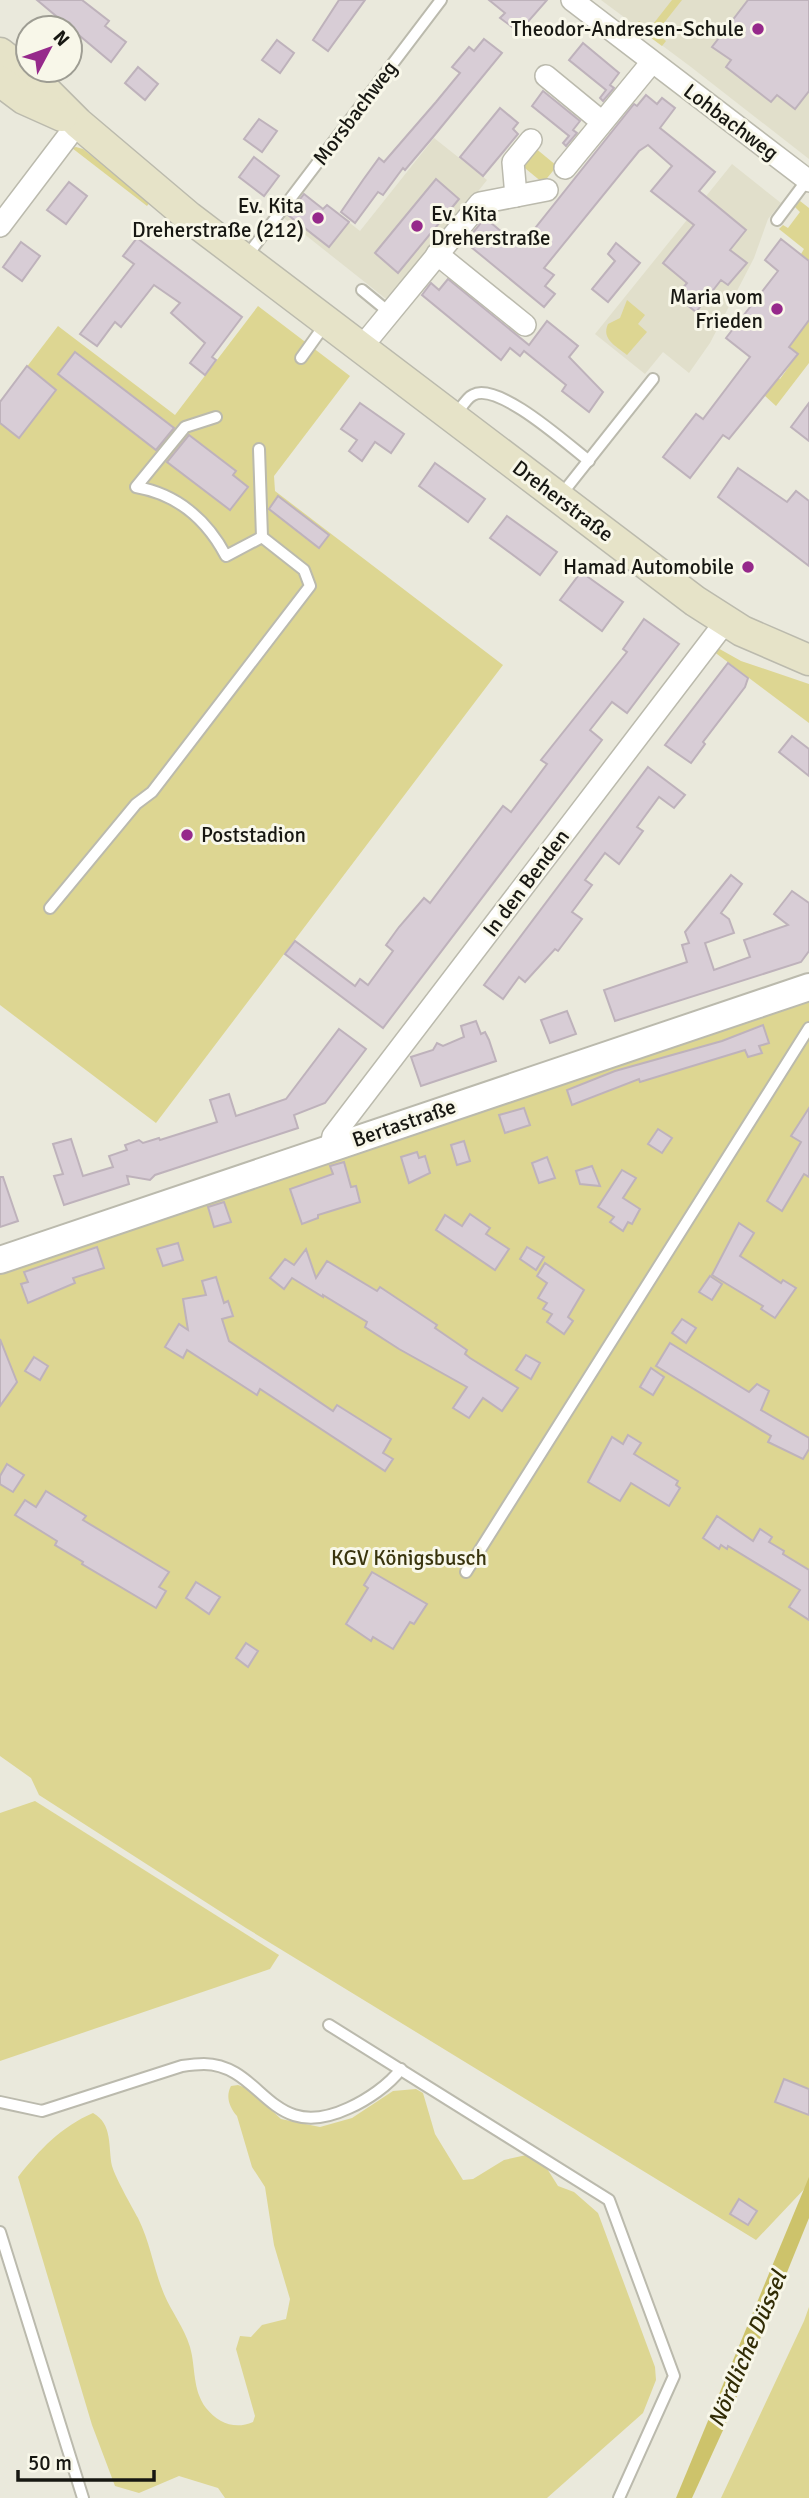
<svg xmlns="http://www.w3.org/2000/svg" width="809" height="2498" font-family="Signika,sans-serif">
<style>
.built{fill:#e1dfcb}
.green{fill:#ddd692}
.water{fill:#cdc36b}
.building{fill:#d8cdd6;stroke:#beb2bb;stroke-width:2}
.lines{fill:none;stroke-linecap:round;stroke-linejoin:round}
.service-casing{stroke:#bbbaad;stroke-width:14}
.minor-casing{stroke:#bbbaad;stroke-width:24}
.tertiary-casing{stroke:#bbbaad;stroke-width:30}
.secondary-casing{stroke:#bbbaad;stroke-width:33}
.service{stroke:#fff;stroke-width:10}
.minor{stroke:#fff;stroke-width:21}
.tertiary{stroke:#fff;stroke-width:26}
.secondary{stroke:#e6e3c8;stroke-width:30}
.poi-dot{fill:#96298b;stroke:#f8f7e9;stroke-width:2.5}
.labels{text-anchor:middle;stroke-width:6;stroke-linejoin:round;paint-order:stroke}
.poi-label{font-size:21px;fill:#171712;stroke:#f8f7e9;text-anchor:end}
.street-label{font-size:21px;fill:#171712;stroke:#f8f7e9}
.park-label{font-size:21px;fill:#39340d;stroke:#f8f7e9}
.water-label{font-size:23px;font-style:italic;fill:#312c05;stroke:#f8f7e9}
</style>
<rect width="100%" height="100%" fill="#eae9dc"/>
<g class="built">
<path d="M601,0H809V159L691,67Z"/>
<path d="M434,138L487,180L390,302L284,218L304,194L323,209L327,205L360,231Z"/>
<path d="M732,164L781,203L768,219L754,258L710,343L689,373L663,352L645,374L595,334Z"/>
</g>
<g class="green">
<path d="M672,0H682L656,33L666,41L662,46L635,26L639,21L650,28Z"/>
<path d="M76,147L83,149L150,202L147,206L72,148Z"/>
<path d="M534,147L557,166L543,183L520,164Z"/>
<path d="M800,201L809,208V261L801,254L804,249L779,229L783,225L788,228L800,212L795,207Z"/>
<path d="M627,300L645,315L638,324L647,332L627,355C616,346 601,339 608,324L620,318Z"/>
<path d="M258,306L350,376L274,476L275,491L503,665L156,1123L0,1005V402L58,326L175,415Z"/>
<path d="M809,320V363L776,406L764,395L769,371L780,379L798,354L789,347Z"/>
<path d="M716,647L741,661L809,684V723L713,651Z"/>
<path d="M809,1002V2184L756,2240L246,1928L39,1795L31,1778L0,1756V1274Z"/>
<path d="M35,1801L279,1955L270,1969L0,2061V1813Z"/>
<path d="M238,2085L249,2089L281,2119L320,2127L352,2118L393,2091L416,2089L423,2093L435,2134L463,2180L473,2179L504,2160L531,2154L546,2167L558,2186L574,2192L598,2213L655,2367L656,2380L643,2413L547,2498H225L218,2488L179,2476L139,2493L115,2486L92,2425L18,2177C40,2149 61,2127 93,2113C113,2124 108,2147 112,2166C116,2179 131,2205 138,2218C150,2242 154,2270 164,2294C172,2313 184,2327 190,2347C196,2368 192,2389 206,2408C218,2423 235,2430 253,2422L255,2416L236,2349L240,2336L251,2337L262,2325L286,2319L290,2299L274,2245L265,2187L252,2167L237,2116C230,2108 225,2097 231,2086Z"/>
<path d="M809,2307V2498H721L804,2321Z"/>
</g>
<path class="water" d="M809,2177V2218L724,2428L692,2498H676Z"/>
<g class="building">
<path d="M37,0H82L109,21L105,26L126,42L111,62Z"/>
<path d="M339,0H365L328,51L313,40Z"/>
<path d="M489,0H547L519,32L500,18L505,13Z"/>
<path d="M748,0H809V91L795,109L777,95L771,102L726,67L731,60L712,47Z"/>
<path d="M484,39L502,53L433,137L405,170L403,168L383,195L378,192L355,223L341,212L363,180L379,158L384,162L436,102L460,73L452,67L469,47L474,51Z"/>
<path d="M277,40L294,53L280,73L262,60Z"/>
<path d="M583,43L619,73L610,85L614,88L603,101L600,98L606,90L569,60Z"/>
<path d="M138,67L158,84L145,100L125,83Z"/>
<path d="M543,91L580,121L573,130L577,133L566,146L563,143L569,136L532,106Z"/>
<path d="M646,95L657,104L662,98L675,108L660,128L715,172L699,191L746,230L730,250L747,263L728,285L721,280L696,312L676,296L687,283L663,263L694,225L651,191L672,166L648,145L639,151L544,268L554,275L545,286L555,294L544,307L465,242L485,218L520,247L634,104L637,106Z"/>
<path d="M500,108L518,123L513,129L518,134L483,176L460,157Z"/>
<path d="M259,119L277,131L262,152L244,139Z"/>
<path d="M254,157L279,176L264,196L239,177Z"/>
<path d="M436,179L459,199L398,273L375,253Z"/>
<path d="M69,182L87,196L66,224L47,210Z"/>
<path d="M304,194L323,209L327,205L349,222L329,247L288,215Z"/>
<path d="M137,238L242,317L212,357L216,360L205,375L190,363L205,343L171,313L180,303L154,285L121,327L115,322L97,346L80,334L134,264L123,256Z"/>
<path d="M781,239L809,261V320L789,347L798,354L729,439L723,435L690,478L663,457L696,414L703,419L750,357L726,338L778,271L765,260Z"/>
<path d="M21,242L40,256L22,281L3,267Z"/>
<path d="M616,243L640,263L608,302L592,289L615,261L608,254Z"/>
<path d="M448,279L529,345L547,321L578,346L569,357L603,392L589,412L562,391L566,385L524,351L520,356L510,348L501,360L422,295L431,283L439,290Z"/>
<path d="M75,352L174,428L156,450L58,374Z"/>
<path d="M27,366L56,390L19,438L0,423V402Z"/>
<path d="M360,403L404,434L391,453L375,442L362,461L349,451L357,440L341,429Z"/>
<path d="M809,403V441L791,427Z"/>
<path d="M189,435L236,471L233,475L248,487L230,510L167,462Z"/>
<path d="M435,463L485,499L468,522L419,486Z"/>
<path d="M738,468L787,502L796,491L809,501V566L718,497Z"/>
<path d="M278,496L329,535L319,548L269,509Z"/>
<path d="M507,516L557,552L540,575L490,538Z"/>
<path d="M581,572L623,602L602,631L560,600Z"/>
<path d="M644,619L679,644L627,713L612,702L590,730L602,740L383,1028L285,954L295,941L355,986L360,979L368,985L393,951L386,945L399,927L424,898L430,903L503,806L511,812L547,764L541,760L627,652L623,649Z"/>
<path d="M728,663L748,678L745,687L703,742L705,744L691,763L665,745Z"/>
<path d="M792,736L809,749V776L779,752Z"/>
<path d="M648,767L685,795L674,808L659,797L637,827L643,831L619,864L605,853L585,880L592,885L572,912L582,919L558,951L555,949L525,982L519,977L503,999L484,985Z"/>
<path d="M731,875L742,884L721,913L729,919L734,933L705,943L714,970L750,957L744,940L788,925L774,914L792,891L809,903V951L801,962L615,1021L604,990L687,962L682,945L689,943L685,932Z"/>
<path d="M567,1011L576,1034L550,1043L541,1020Z"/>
<path d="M476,1021L481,1034L485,1032L489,1040L496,1061L421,1086L411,1057L433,1050L437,1043L443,1046L464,1037L461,1026Z"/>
<path d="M763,1025L769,1043L759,1046L762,1053L748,1057L745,1050L640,1082L639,1079L572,1105L567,1090L615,1071L722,1041Z"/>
<path d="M339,1029L366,1049L325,1103L294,1115L298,1128L155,1175L150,1180L127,1176L129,1184L64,1205L54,1176L63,1174L53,1144L71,1139L83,1176L113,1167L109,1156L127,1150L125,1145L139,1140L143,1143L159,1138L160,1140L217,1122L210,1100L229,1094L236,1116L286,1099Z"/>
<path d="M524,1108L530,1125L505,1133L499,1115Z"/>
<path d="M809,1108V1177L804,1174L782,1211L767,1201L801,1142L791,1136Z"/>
<path d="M658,1129L672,1138L662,1153L648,1144Z"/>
<path d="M464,1141L470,1161L457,1165L451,1145Z"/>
<path d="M417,1152L419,1158L425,1156L430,1173L409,1183L401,1157Z"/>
<path d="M547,1157L555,1178L539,1183L532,1163Z"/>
<path d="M344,1162L351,1187L356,1186L360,1202L318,1215V1218L302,1224L290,1189L333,1174L330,1166Z"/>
<path d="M592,1166L600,1186L580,1184L576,1171Z"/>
<path d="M622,1170L636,1178L623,1198L640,1209L632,1224L628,1222L623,1231L610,1222L614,1217L598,1207Z"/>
<path d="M0,1177H3L18,1221L0,1227Z"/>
<path d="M224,1202L231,1222L214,1227L208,1207Z"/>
<path d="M470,1214L490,1228L486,1234L509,1249L495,1270L436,1230L445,1215L462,1226Z"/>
<path d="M739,1223L754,1233L740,1256L781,1283L783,1280L796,1288L775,1318L761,1309L763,1306L712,1275Z"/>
<path d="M178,1243L183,1260L163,1266L157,1249Z"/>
<path d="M97,1247L104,1268L73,1278L75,1283L28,1303L21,1284L28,1282L24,1272Z"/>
<path d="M527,1247L544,1257L536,1270L520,1259Z"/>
<path d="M306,1249L316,1278L327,1261L377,1291L380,1287L437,1325L435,1328L467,1350L465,1354L470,1358L518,1388L502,1411L483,1398L469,1418L453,1408L467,1387L399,1349L365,1327L367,1322L323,1295V1297L292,1278L284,1289L270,1278L285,1259L294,1265Z"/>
<path d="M545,1263L584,1290L568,1317L573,1321L564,1334L547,1322L552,1314L543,1309L547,1303L538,1298L547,1283L537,1276Z"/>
<path d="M710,1276L722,1284L712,1300L699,1292Z"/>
<path d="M216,1277L224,1303L228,1301L233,1316L222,1319L229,1341L333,1411L337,1405L391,1439L383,1453L393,1459L385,1471L260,1389L257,1395L187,1350L183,1358L165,1347L179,1324L188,1330L183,1299L206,1295L202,1281Z"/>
<path d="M682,1319L696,1328L686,1343L672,1333Z"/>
<path d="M0,1339L17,1382L0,1406Z"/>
<path d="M670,1343L749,1392L757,1384L769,1391L761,1410L809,1438V1449L803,1459L768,1442L771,1436L656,1366Z"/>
<path d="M526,1355L540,1363L531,1379L516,1370Z"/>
<path d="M34,1357L48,1366L40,1380L25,1371Z"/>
<path d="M651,1368L664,1377L653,1395L640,1387Z"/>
<path d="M628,1435L641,1443L634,1454L678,1481L676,1485L680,1488L669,1506L631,1483L620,1501L588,1482L612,1437L623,1444Z"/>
<path d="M7,1464L24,1475L13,1492L0,1484V1476Z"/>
<path d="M46,1491L86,1516L83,1520L169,1572L159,1587L166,1591L156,1608L82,1564L83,1562L55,1545L57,1541L15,1515L25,1500L36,1507Z"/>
<path d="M717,1516L753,1541L760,1529L772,1537L769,1542L784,1551L783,1554L809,1570V1620L789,1607L800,1590L728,1546L727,1549L721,1545L719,1549L703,1538Z"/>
<path d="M372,1572L427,1604L414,1624L410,1622L393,1649L373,1637L371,1641L346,1624L368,1588L364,1585Z"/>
<path d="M196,1582L220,1597L209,1614L186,1598Z"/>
<path d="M246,1643L258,1651L248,1667L236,1658Z"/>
<path d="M784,2079L809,2089V2115L775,2102Z"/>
<path d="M739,2199L757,2211L748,2225L730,2214Z"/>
</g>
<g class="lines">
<defs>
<g id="service">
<path d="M777,220L807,180"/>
<path d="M246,257L441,0"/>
<path d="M362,290L390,313"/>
<path d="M301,358L326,323"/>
<path d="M455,416C460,410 466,398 473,395C498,381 568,445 589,461"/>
<path d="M216,417L185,427L136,487C177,494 207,520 226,556L262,537"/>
<path d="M561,495L653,379"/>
<path d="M50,908L136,804L152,792L310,586L304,570L262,537L259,449"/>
<path d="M466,1572L809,1028"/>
<path d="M329,2025L609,2200L674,2376L619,2498"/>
<path d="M0,2102L42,2111L182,2066C189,2065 197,2064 204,2064C264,2065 269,2145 349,2108C367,2100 389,2085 401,2069"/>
<path d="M0,2232L83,2498"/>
</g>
<g id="minor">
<path d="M572,0L809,181"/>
<path d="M546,76L602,122"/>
<path d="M565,168L652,62"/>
<path d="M516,196L513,162L531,140"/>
<path d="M0,226L78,123L69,117"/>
<path d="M437,254L525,325"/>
<path d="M360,349L480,203L547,190"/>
<path d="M331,1147L333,1136L726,621"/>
</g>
<path id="tertiary" d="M0,1260L809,987"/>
<g id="secondary">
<path d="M0,53L36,81L78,123L189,217L695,601L742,631L809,660"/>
<path d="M0,81L24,99L62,116"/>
</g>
</defs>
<use href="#service" class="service-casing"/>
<use href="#minor" class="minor-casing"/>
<use href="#tertiary" class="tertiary-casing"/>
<use href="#secondary" class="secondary-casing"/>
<use href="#service" class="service"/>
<use href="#minor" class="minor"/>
<use href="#tertiary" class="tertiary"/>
<use href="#secondary" class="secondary"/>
</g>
<g class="poi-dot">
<circle cx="758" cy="29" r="7"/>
<circle cx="318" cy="218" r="7"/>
<circle cx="417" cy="226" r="7"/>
<circle cx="777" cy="309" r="7"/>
<circle cx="748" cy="567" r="7"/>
<circle cx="187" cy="835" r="7"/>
</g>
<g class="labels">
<g class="poi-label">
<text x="744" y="36">Theodor-Andresen-Schule</text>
<text x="304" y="213">Ev. Kita<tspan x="304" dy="24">Dreherstraße (212)</tspan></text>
<text x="431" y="221" text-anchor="start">Ev. Kita<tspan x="431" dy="24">Dreherstraße</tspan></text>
<text x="763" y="304">Maria vom<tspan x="763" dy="24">Frieden</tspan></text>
<text x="734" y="574">Hamad Automobile</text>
<text x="201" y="842" text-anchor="start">Poststadion</text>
</g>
<g class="street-label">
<text transform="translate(355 113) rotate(-53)" y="7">Morsbachweg</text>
<text transform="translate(731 122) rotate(37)" y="7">Lohbachweg</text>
<text transform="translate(563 501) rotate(37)" y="7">Dreherstraße</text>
<text transform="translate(526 883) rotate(-53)" y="7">In den Benden</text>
<text transform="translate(404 1123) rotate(-19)" y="7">Bertastraße</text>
</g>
<g class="park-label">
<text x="409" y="1565">KGV Königsbusch</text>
</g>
<g class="water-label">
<text transform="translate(747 2349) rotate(-67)" y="8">Nördliche Düssel</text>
</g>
</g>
<g transform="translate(49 49) rotate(49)"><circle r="33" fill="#f8f7e9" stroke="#9e9d93" stroke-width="2"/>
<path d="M0-5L12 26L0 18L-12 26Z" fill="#96298b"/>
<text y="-10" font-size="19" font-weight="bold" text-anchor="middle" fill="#171712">N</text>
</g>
<path d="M18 2470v10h136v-10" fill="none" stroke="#171712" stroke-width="3.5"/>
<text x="28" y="2470" font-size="21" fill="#171712" stroke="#f8f7e9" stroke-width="5" paint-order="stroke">50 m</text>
</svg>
